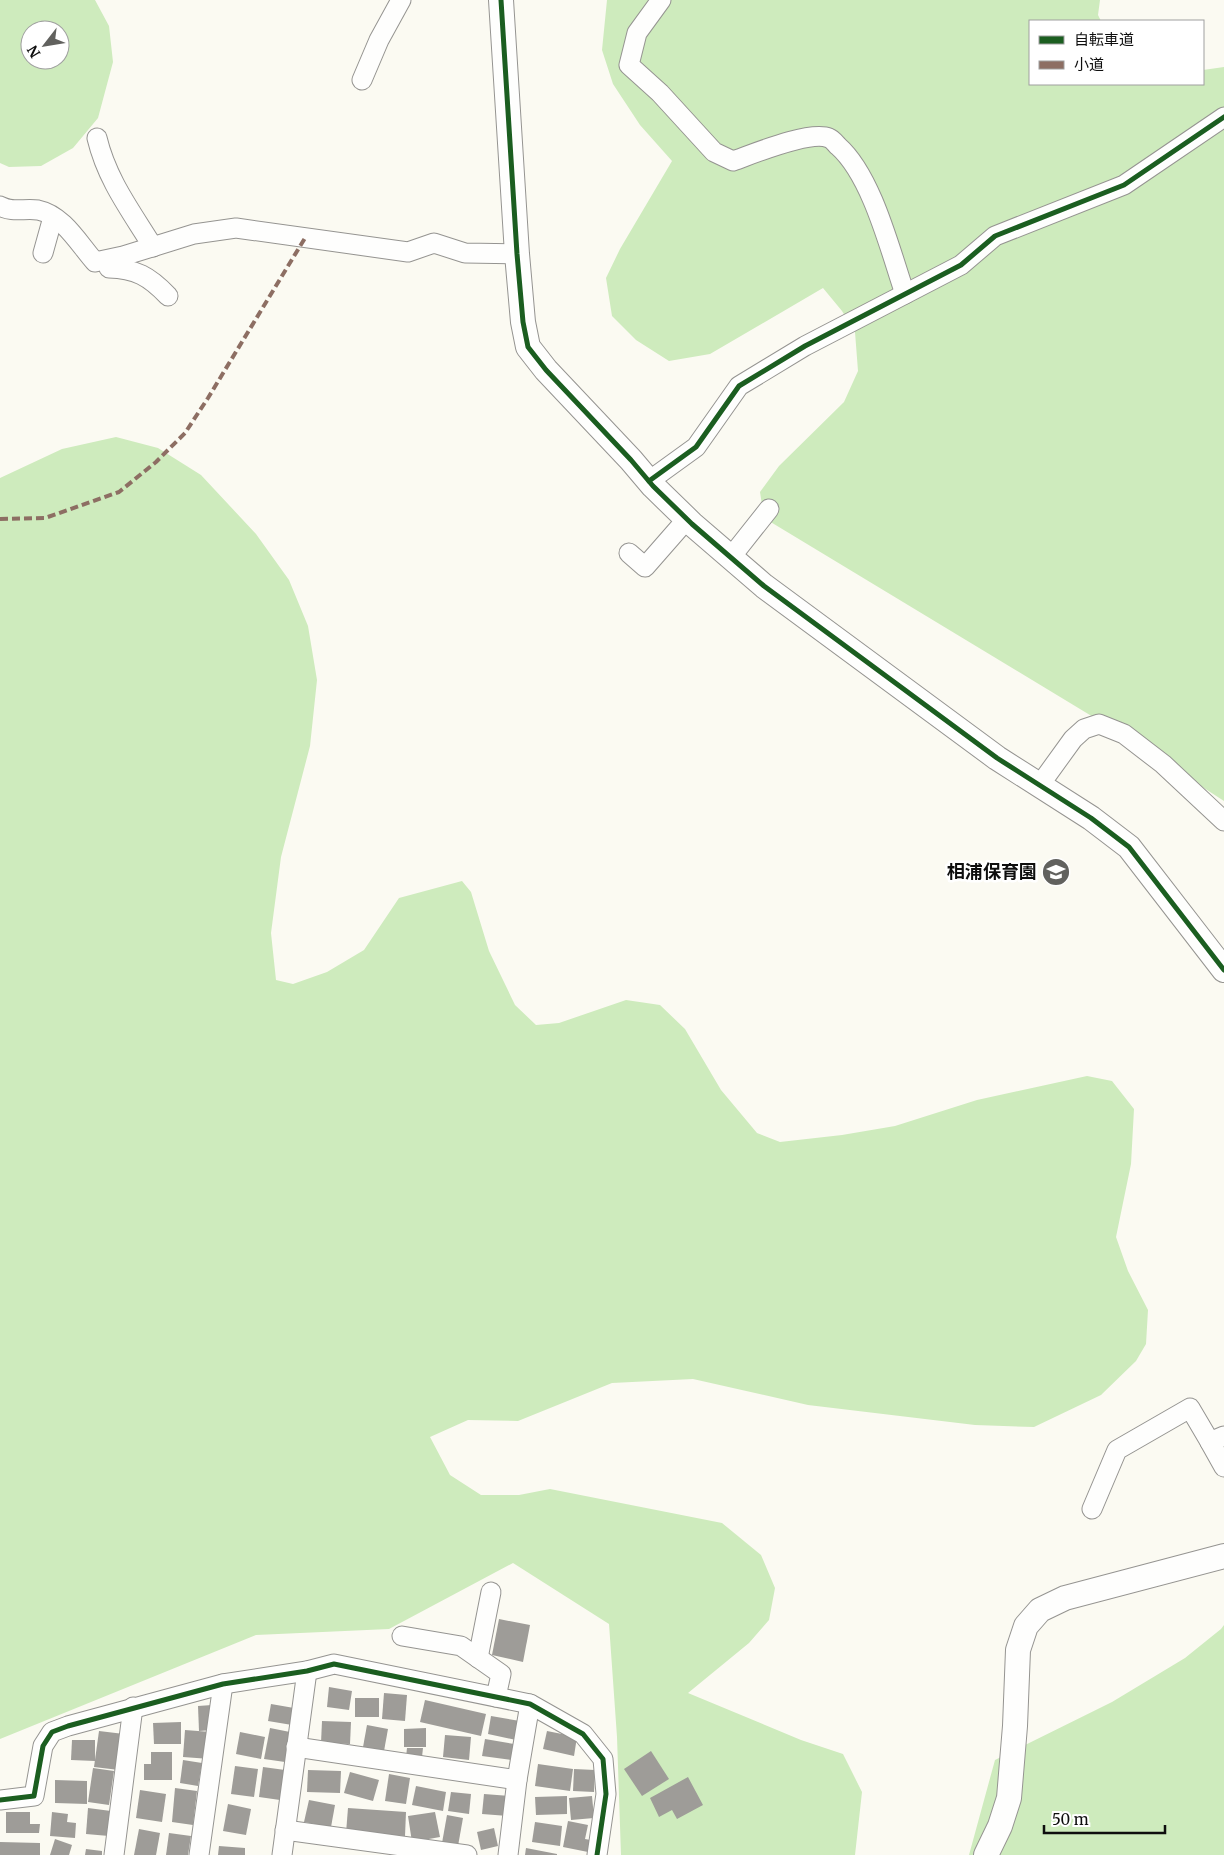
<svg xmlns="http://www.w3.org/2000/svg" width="1224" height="1855" font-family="Merriweather,'Noto Sans JP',serif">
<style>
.forest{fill:#ceebbd;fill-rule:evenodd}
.building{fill:#9e9c98}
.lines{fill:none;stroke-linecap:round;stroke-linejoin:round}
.minor-casing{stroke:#959491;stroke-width:21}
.tertiary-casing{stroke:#959491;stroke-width:26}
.minor{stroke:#fefefd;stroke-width:19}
.tertiary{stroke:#fefefd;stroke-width:24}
.quiet{stroke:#8d6e63;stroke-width:4;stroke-dasharray:8 4;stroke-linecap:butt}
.cycleway-casing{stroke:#fff;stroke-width:8}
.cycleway{stroke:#1b5e20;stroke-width:5}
.labels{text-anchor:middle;stroke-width:5;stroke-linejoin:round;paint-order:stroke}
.poi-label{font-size:18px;font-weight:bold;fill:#0e0e0e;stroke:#fff;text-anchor:end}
</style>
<rect width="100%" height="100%" fill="#fbfaf2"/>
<g class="forest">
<path d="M0,0H95L109,26L113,62L98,118L73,148L41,166L9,167L0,163ZM30,30H60V60H30Z"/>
<path d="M607,0H1100L1098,15L1101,21H1030V84H1203V70L1224,67V801L1113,729L764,518L760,492L779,466L844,402L858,371L855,332L842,311L823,288L710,354L669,361L636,340L612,316L606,278L620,249L672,161L640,125L613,84L602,50Z"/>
<path d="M116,437L158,448L201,475L256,534L289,580L308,626L317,680L310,746L281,857L271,933L276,980L293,984L327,972L364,950L399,898L462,881L471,892L489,951L515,1005L536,1025L559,1023L626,1000L660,1005L685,1029L721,1090L757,1133L780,1142L842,1135L895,1126L977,1100L1087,1076L1112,1081L1134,1109L1131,1164L1116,1237L1128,1271L1148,1310L1146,1344L1136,1361L1101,1395L1034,1427L975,1425L808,1405L693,1379L612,1383L518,1421L468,1420L430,1437L450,1475L481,1495H519L550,1489L722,1523L761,1555L775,1588L769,1620L749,1643L688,1693L801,1740L843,1754L862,1792L855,1855H621L617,1737L609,1624L513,1563L389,1629L256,1635L0,1739V478L62,449Z"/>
<path d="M1224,1625V1855H969L995,1760L1112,1702L1185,1658L1221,1629Z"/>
</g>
<g class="building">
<path d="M499,1619L530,1625L523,1662L492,1655Z"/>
<path d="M329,1687L352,1691L349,1710L327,1707Z"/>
<path d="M384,1693L407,1695L405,1721L382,1719Z"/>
<rect x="355" y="1698" width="24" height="19"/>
<path d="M425,1700L486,1714L481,1736L420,1722Z"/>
<path d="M271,1704L294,1708L292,1725L268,1721Z"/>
<path d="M212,1705L213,1730L199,1731L198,1706Z"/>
<path d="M491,1716L520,1721L516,1740L488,1734Z"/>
<path d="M322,1721L351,1722L350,1744L321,1743Z"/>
<path d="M181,1722V1744H154L153,1723Z"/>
<path d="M367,1725L388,1729L384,1751L363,1747Z"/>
<path d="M270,1728L290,1732L285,1762L264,1759Z"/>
<path d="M426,1728V1747H404V1729Z"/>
<path d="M185,1730L211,1732L210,1759L183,1757Z"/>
<path d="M99,1731L124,1734L119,1770L94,1767Z"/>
<path d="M547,1731L577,1737L574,1756L543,1749Z"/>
<path d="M240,1732L265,1737L261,1759L236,1754Z"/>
<path d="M445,1735L471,1737L469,1760L443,1757Z"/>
<path d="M485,1739L514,1744L511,1760L482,1756Z"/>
<path d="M72,1740H95V1761L71,1760Z"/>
<path d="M407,1748H423L422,1757H406Z"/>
<path d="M651,1751L669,1779L642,1796L624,1769Z"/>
<path d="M151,1752H172V1780H144V1764H151Z"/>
<path d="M183,1760L202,1763L198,1786L180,1783Z"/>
<path d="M538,1764L573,1769L570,1791L535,1786Z"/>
<path d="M235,1766L258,1769L254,1797L231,1794Z"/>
<path d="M263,1767L285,1770L280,1800L259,1797Z"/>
<path d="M93,1768L114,1771L109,1805L88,1802Z"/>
<path d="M574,1769L595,1770L594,1792L573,1791Z"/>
<path d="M308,1770L341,1771L340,1793L307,1792Z"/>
<path d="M350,1772L379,1780L373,1801L344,1793Z"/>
<path d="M389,1774L410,1778L406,1804L385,1801Z"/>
<path d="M688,1777L703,1805L677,1819L672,1810L659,1817L650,1798Z"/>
<path d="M55,1780L87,1781V1804L55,1803Z"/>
<path d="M416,1786L446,1792L443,1811L412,1805Z"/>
<path d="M175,1788L197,1791L193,1825L172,1822Z"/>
<path d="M140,1790L166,1794L162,1822L136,1818Z"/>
<path d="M451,1792L471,1794L469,1814L448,1811Z"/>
<path d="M484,1794L510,1796L508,1816L482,1814Z"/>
<path d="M567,1796V1814L536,1815L535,1797Z"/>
<path d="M592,1796L594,1818L571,1820L569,1798Z"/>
<path d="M309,1800L335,1805L331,1827L304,1822Z"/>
<path d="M228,1804L251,1809L246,1835L223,1831Z"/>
<path d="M88,1808L111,1811L109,1836L86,1834Z"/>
<path d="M348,1808L406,1812L405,1836L346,1833Z"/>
<path d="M6,1812H30V1824H40L39,1833H6Z"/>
<path d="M52,1812L68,1814L67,1822L76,1823L75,1838L50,1836Z"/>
<path d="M435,1812L440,1837L412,1842L408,1816Z"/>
<path d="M447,1815L463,1818L458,1846L442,1843Z"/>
<path d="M568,1821L588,1825L585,1839L596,1841L593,1853L563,1847Z"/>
<path d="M535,1822L562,1826L560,1846L532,1842Z"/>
<path d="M494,1828L498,1846L481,1850L477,1832Z"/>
<path d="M139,1829L160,1833L156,1855H134Z"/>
<path d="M169,1833L191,1836L188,1855H166Z"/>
<path d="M55,1839L72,1845L69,1855H50Z"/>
<path d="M0,1842L40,1843V1855H0Z"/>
<path d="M219,1846L245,1848V1855H218Z"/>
<path d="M526,1848L557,1854V1855H525Z"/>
<path d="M86,1849L102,1851V1855H85Z"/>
</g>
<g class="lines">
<defs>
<g id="minor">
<path d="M661,0L637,33L629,65L660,93L714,152L733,161C753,154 810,130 829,138C832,139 836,144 838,146C872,176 890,250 905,294"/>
<path d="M362,80L379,40L401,0"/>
<path d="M97,138C107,180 131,211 153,247"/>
<path d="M0,206C13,213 24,208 38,210C63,215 79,244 95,262L123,256L194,234L236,228L408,252L434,243L465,253L517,254"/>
<path d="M43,253L53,217"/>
<path d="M109,260V268C136,269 149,276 168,296"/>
<path d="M649,481L696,447L739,386L805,346L961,265L995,236L1124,185L1224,117"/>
<path d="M629,553L645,567L687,519"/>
<path d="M731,557L769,509"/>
<path d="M1039,786L1073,739L1084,729L1099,724L1124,734L1163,764L1224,821"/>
<path d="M1210,1442L1224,1467"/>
<path d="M1092,1509L1117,1450L1190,1408L1210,1442L1224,1436"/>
<path d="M402,1636L461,1646L501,1674L496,1697"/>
<path d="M478,1658L491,1592"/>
<path d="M296,1747L517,1780"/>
<path d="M0,1800L34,1796L43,1746L52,1732L68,1726L223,1684L307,1671L334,1664L530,1704L583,1734L603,1759L606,1794L597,1855"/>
<path d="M285,1830L467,1855"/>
<path d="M114,1855L133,1707"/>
<path d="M199,1855L223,1684"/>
<path d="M282,1855L307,1671"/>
<path d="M508,1855L517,1780L530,1704"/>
</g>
<g id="tertiary">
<path d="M501,0L517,254L523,322L528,347L546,370L631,460L653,486L692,524L764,586L997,758L1091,818L1129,847L1224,970"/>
<path d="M986,1855L1000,1826L1009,1798L1015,1726L1018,1650L1026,1626L1040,1610L1065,1598L1224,1556"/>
</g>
</defs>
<use href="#minor" class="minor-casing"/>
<use href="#tertiary" class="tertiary-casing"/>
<use href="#minor" class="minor"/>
<use href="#tertiary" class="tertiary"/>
<path class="quiet" d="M0,519L45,518L119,492L156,462L185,433L208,398L305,238"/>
<defs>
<g id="cycleway">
<path d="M501,0L517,254L523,322L528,347L546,370L631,460L653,486L692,524L764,586L997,758L1091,818L1129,847L1224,970"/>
<path d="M649,481L696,447L739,386L805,346L961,265L995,236L1124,185L1224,117"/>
<path d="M0,1800L34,1796L43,1746L52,1732L68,1726L223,1684L307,1671L334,1664L530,1704L583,1734L603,1759L606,1794L597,1855"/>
</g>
</defs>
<use href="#cycleway" class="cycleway-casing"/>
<use href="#cycleway" class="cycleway"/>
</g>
<defs>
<symbol id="school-disc" viewBox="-11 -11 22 22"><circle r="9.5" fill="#61615e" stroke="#fff"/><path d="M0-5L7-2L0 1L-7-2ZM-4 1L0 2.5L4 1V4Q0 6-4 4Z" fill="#fff"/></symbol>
</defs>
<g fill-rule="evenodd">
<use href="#school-disc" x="1040" y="856" width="32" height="32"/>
</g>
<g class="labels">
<g class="poi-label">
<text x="1037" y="878">相浦保育園</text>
</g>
</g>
<rect x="1029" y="20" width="175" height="65" fill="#ffffff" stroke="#9f9f9f"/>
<rect x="1039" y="36" width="25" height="8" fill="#1b5e20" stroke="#9f9f9f"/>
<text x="1074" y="45" font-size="15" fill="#0e0e0e">自転車道</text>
<rect x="1039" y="61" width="25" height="8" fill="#8d6e63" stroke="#9f9f9f"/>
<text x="1074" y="70" font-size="15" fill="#0e0e0e">小道</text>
<g transform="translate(45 45) rotate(239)"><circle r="24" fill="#ffffff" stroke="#9f9f9f"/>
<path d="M0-4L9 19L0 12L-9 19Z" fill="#61615e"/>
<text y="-8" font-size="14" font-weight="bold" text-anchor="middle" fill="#0e0e0e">N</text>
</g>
<path d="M1044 1825v8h121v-8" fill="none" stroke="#0e0e0e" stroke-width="2.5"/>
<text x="1052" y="1825" font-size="15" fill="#0e0e0e" stroke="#ffffff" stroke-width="4" paint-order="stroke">50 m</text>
</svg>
